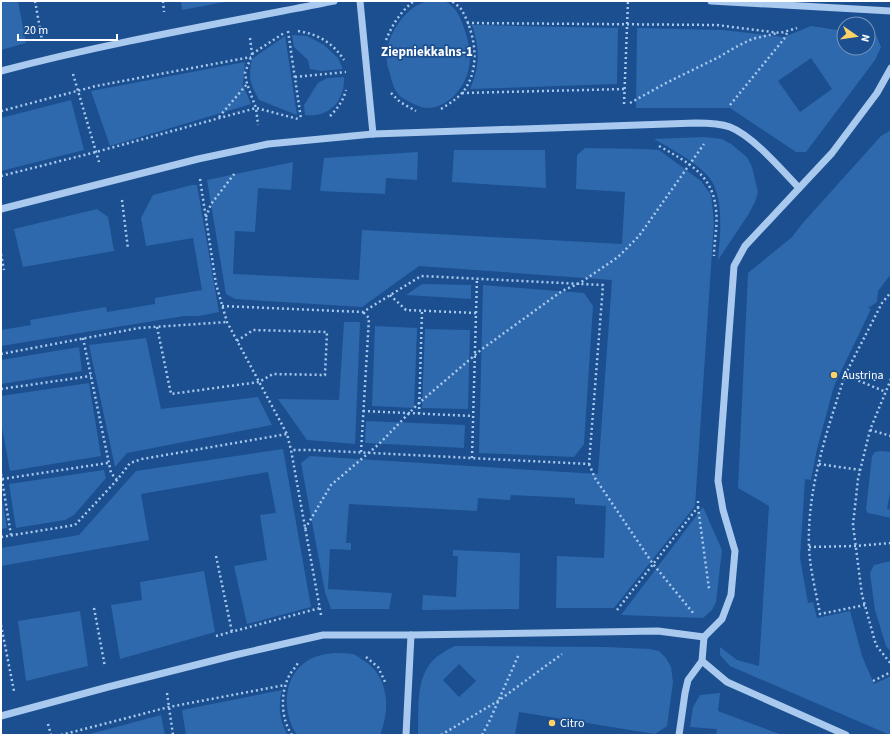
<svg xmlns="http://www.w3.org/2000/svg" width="892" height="736" font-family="'Source Sans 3',sans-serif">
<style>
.green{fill:#2e69ad;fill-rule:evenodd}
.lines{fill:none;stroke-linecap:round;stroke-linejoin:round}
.path{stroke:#a9c9ee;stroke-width:2.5;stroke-dasharray:2 3;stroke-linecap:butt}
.minor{stroke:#a9c9ee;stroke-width:7}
.poi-dot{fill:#ffd166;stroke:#1b4f8f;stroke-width:1.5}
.labels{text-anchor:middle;stroke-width:3.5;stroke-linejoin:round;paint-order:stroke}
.poi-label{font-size:12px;fill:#fff;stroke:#1b4f8f;text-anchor:start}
.neighbourhood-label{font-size:13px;font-weight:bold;fill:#fff;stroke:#1b4f8f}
</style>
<rect width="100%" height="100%" fill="#1b4f8f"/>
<g class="green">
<path d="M1,1H18L26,43L1,50Z"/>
<path d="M181,1H230L182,10Z"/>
<path d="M427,1C433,1 443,0 448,3C457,9 461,19 464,28C468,40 472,54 469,67C466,86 449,108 427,108C420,108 405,100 400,96C394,90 392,82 390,74C389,70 387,66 387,62C384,42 398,19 414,7C417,5 423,3 427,1Z"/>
<path d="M472,25L618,28L617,84L470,89C480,66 480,49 472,25Z"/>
<path d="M811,26L844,31V48H868V34L876,35L881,47L875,60L806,152H796L730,108H636L637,28L723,30L784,37ZM811,58L832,89L800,112L778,81Z"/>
<path d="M292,35L307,36L324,45L338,58L343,69L322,71L310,69L308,60L294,47Z"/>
<path d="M285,36L297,115L259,100C250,83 248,78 252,59Z"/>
<path d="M245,62L243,85L251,104L110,146L91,91Z"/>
<path d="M344,77C345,100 330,118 305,115L304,105L318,83L327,78Z"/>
<path d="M71,100L84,150L1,171V118Z"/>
<path d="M891,130V274L878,291L877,302L868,308L871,309L834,386L817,449L811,480L805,479L800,558L808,603L813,602L817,618L850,611L862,656L874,684L891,676L890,735L730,666L720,655V647L737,660L759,666L769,506L738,488L748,273L792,237L802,224L881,136Z"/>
<path d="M704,137L722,139L731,144L747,157L752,167L758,192L755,202L748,215L718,260C720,235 726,192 705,173C691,159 671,149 654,139Z"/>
<path d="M585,148L643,149L659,150L701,181L711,195L714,222L695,506L614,608H556L557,556L604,558L606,506L575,504V498L511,495L510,500L478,498L477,511L349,504L346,543H351V550L330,549L328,589L392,593L389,609H331L325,592L301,463L310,456L598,474L612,280L419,266L362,307L235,299L226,294L207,180L293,162L291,190L258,188L255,232L235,231L233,274L359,280L362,230L622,244L625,192L576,189L577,155Z"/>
<path d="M454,150H545L546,188L452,182Z"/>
<path d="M418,152L417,180L386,178L385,194L320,191L324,158Z"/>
<path d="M192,185H197L219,312L199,316H184L1,346V330L31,325L30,320L106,307L107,312L155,304V298L202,290L193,238L146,246L141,218L153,195Z"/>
<path d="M97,209L108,217L114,251L23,267L14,229Z"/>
<path d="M422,284L471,285V299L406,295Z"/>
<path d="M483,285L584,293L593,306L584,444L574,457L479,453Z"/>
<path d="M344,322H360L355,444L307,440L278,399L339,400Z"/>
<path d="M375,326L417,328L414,408L372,406Z"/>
<path d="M425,329L470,330L468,409L422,408Z"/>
<path d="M146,338L161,409L258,397L272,425L127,453L115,467L89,345Z"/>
<path d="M79,347L82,371L1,384V360Z"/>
<path d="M89,383L101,456L10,471L1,422V396Z"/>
<path d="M366,421L465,425L464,448L365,443Z"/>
<path d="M283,449L311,607L247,624L234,566L267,560L260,515L276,513L268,472L141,494L149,540L1,566V548L79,535L136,471Z"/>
<path d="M881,451L891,452V487L887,509L891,510V518L868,513L866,510L872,456L875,452Z"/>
<path d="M104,470L106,478L74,515L65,520L16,528L9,484Z"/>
<path d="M1,493L7,528L1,529Z"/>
<path d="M703,507L722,550L716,602L712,610L703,618L621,615Z"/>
<path d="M453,550L520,553L519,609L422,610L423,595L456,597L458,556H453Z"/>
<path d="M891,561V582L890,583L891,592V652L886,646L875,610L870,573L874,565Z"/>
<path d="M204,571L215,632L120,659L111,605L142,600L140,582Z"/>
<path d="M80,611L88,666L26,681L18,621Z"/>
<path d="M455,646L605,647L650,649L659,651L666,658L671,667L673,682L667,726L655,734L519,712L515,735H418C419,707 414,670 442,653C446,650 451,648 455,646ZM459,664L476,681L459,697L443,680Z"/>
<path d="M335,653C341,653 348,653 353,654C356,655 359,657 361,659C389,674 391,709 380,735H297C283,714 282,681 303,664C312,656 324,654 335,653Z"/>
<path d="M282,690C278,705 279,721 288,735H186L182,710Z"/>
<path d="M720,693L718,711L782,735H716L717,729L690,727L693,707L700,695Z"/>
<path d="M161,715L165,735H86Z"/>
</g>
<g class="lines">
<g class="path">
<path d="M35,1L42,40"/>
<path d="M163,1L164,12"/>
<path d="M467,23L717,25L780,33L797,28"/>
<path d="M288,31L301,119"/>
<path d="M298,31C318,34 333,43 344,60"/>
<path d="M250,38L252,54L245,73L247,84L256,108L258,125"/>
<path d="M386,40C392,25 401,11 414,1"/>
<path d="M252,54L284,33"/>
<path d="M73,74L99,162"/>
<path d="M295,77L346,72"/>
<path d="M391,93L400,102L416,111"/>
<path d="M462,93L625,89"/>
<path d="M630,103L666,83L719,57L734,48L752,39L778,33"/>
<path d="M624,104L628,1"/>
<path d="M730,105L784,39L788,31"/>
<path d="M441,109C452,102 463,95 468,84C480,62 474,30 461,9C459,6 455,4 452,1"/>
<path d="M1,111L96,86L251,57"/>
<path d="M330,116C338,108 343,101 346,90"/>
<path d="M219,117L247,84"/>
<path d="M659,146C687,162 713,174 716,210C718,225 714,241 714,256"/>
<path d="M1,176L96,152L256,108L298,119"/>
<path d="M200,179L216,284L227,322L287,434L291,450L321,615"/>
<path d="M122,200L128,249"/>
<path d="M206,217L211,204L235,173"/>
<path d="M1,254L4,270"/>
<path d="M390,295L406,310L476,313"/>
<path d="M222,306L363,312L421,276L603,285L589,464L313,450H291"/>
<path d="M157,327L171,394L259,382L273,374L325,375L327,332L253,330L237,341"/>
<path d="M83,338L111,473L117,480"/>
<path d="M1,354L139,328L227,322"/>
<path d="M845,375L882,303L891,292"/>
<path d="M891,379L870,430L858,479L853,525L862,595L876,645L891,664"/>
<path d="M1,389L91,376"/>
<path d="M363,411L473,416"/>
<path d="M419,414L422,311"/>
<path d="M870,430L891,436"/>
<path d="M361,452L369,318L363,312"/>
<path d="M472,458L477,278"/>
<path d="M589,464L595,478L653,564L694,614"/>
<path d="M819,464L860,470"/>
<path d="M1,474L11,535"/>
<path d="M2,479L108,463"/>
<path d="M698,507L709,589"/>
<path d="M305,529L331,485L379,444L419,403L482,349L562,291L580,283L618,257L639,236L704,144"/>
<path d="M1,537L75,525L117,480L130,463L142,459L287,434"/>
<path d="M809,547L855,546L891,543"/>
<path d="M216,556L232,632"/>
<path d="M865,605L820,614C816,592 810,570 809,547C807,488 827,431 845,375L886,392"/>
<path d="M94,608L105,667"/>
<path d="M617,610L698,507V501"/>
<path d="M1,625L14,691"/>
<path d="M216,636L320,608"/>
<path d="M366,657L378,667L386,684"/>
<path d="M873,681L891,672"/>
<path d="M167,693L173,735"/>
<path d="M48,724L51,735"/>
<path d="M61,735L169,707L285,685"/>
<path d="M292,735C281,719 280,694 289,676C291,672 295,668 298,663"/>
<path d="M441,735L498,701L562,654"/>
<path d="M482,735L489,722L519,654"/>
</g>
<g class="minor">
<path d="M360,1L373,134"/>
<path d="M711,1L891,11"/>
<path d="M1,71C111,42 223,23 334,1"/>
<path d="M1,209L198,159L268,144L373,134L696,123C707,123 719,123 730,127C753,136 782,170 799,188"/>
<path d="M702,661L727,682L846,735"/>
<path d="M1,716L108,687L235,655L323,635H411L658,631L704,637L722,619L731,595L735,551L723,510L718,481L734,266L745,246L832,153L877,93L891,68"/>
<path d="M406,735L411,635"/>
<path d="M679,735L685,693L688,680L702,661L704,637"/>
</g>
</g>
<g class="poi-dot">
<circle cx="834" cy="375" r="4"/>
<circle cx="552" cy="723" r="4"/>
</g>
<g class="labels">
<g class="poi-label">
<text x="842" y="379">Austriņa</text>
<text x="560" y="727">Citro</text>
</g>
<g class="neighbourhood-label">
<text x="427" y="56">Ziepniekkalns-1</text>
</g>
</g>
<rect width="892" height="736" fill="none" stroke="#ffffff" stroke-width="4"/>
<g transform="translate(856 36) rotate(103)"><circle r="19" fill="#1b4f8f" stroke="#7695bc"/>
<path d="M0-3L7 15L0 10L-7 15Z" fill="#ffd166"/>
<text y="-6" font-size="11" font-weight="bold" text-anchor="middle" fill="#ffffff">N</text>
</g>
<path d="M18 34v6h99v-6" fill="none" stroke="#ffffff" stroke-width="2"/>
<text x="24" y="34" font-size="12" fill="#ffffff" stroke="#1b4f8f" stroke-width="3" paint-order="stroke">20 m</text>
</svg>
